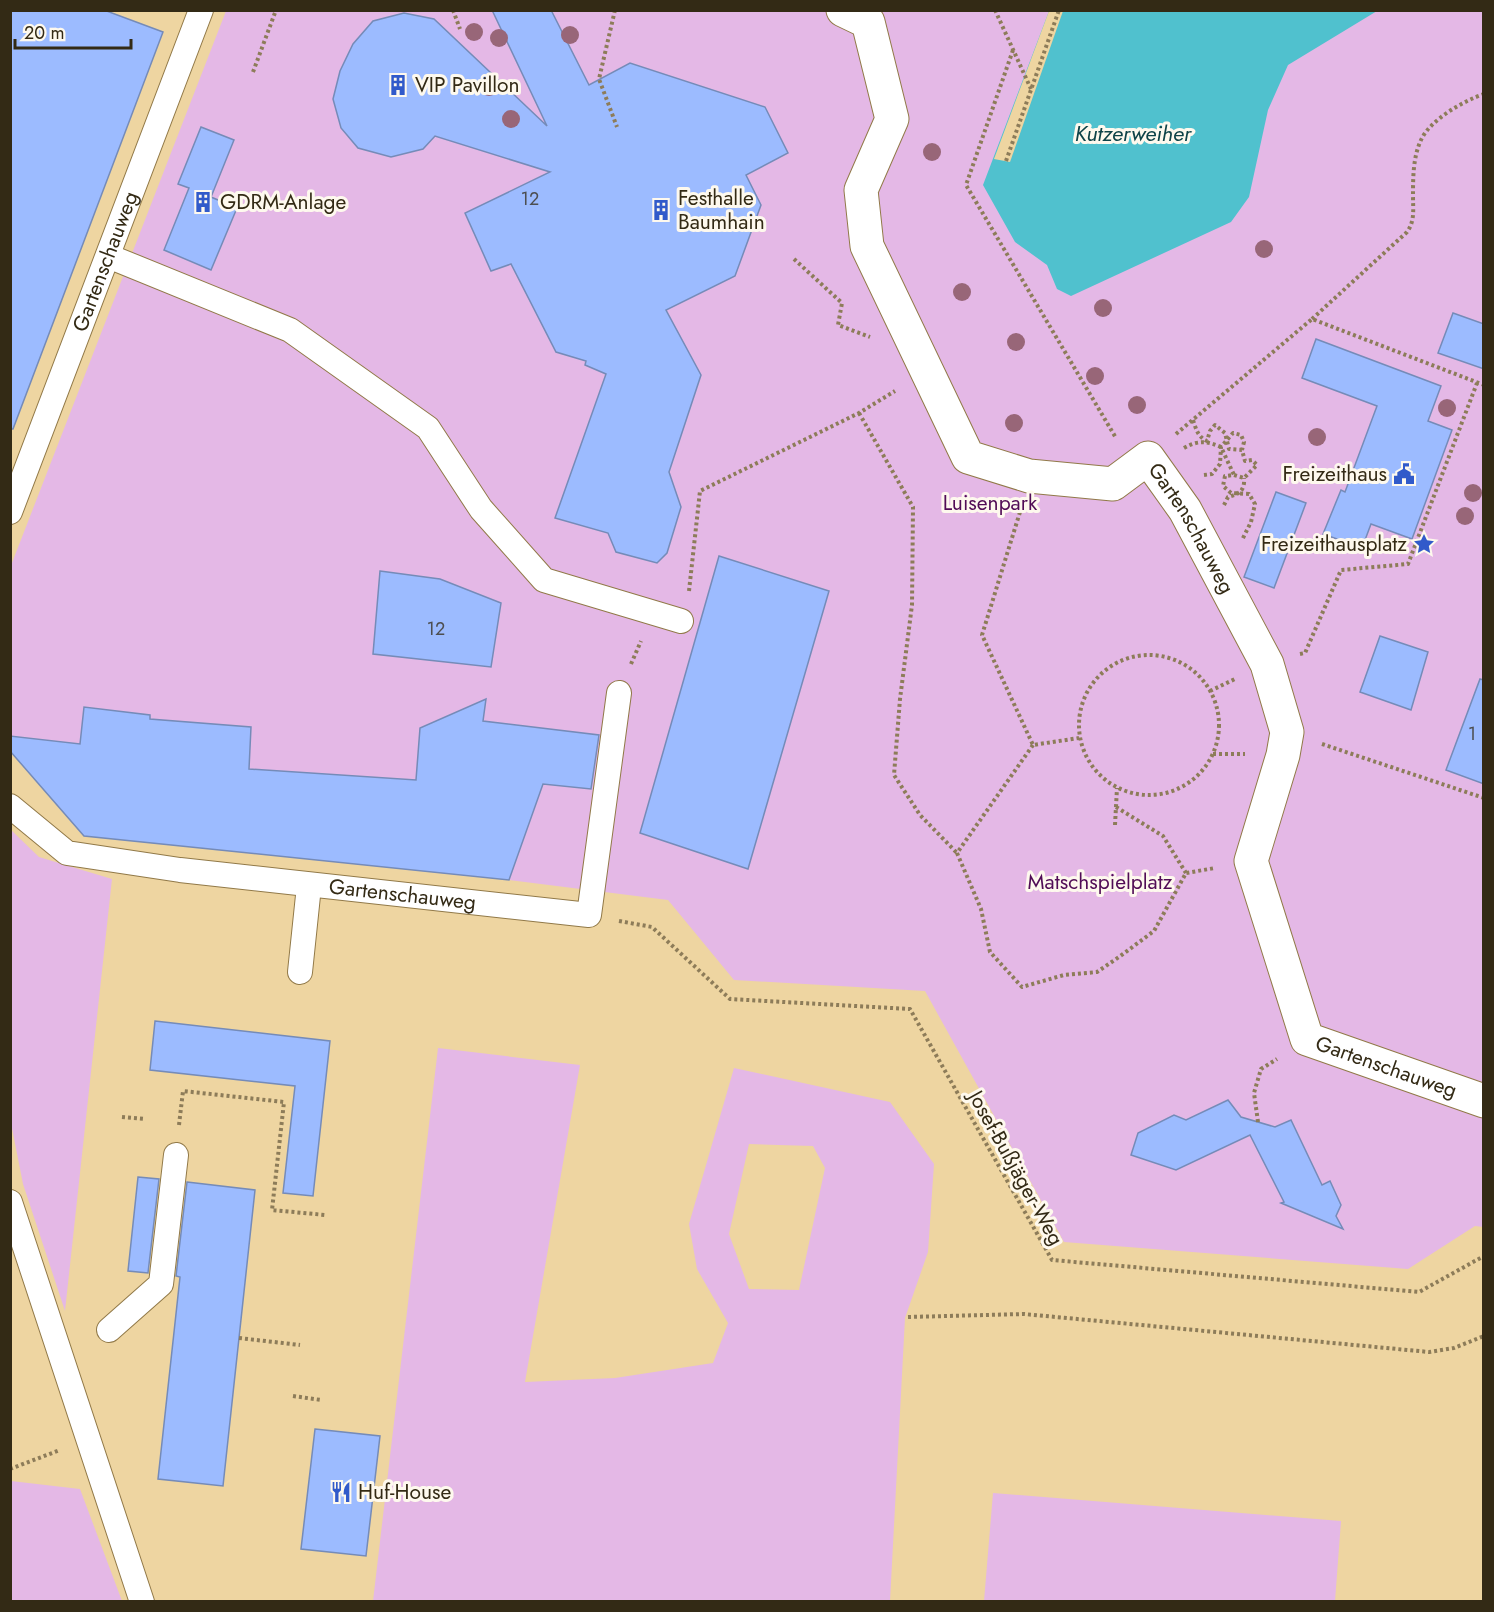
<svg xmlns="http://www.w3.org/2000/svg" width="1494" height="1612" font-family="Jost,sans-serif">
<style>
.green{fill:#e4b8e6;fill-rule:evenodd}
.water{fill:#50c1ce}
.pier{fill:#eed5a1}
.building{fill:#9cbbff;stroke:#758bb8;stroke-width:1.5}
.lines{fill:none;stroke-linecap:round;stroke-linejoin:round}
.lane-casing{stroke:#917948;stroke-width:26}
.street-casing{stroke:#917948;stroke-width:35}
.path{stroke:#8d7c59;stroke-width:4;stroke-dasharray:3 3;stroke-linecap:butt}
.lane{stroke:#fff;stroke-width:24}
.street{stroke:#fff;stroke-width:33}
.tree{fill:#986678}
.labels{text-anchor:middle;stroke-width:6;stroke-linejoin:round;paint-order:stroke}
.number-label{font-size:18px;fill:#4d4e50}
.poi-label{font-size:21px;fill:#332a15;stroke:#fef9ee;text-anchor:start}
.street-label{font-size:21px;fill:#332a15;stroke:#fef9ee}
.park-label{font-size:21px;fill:#510c56;stroke:#fef9ee}
.water-label{font-size:22px;font-style:italic;fill:#0e4348;stroke:#fef9ee}
</style>
<rect width="100%" height="100%" fill="#eed5a1"/>
<g class="green">
<path d="M226,11H1483V1227L1475,1226L1408,1269L1064,1242L925,991L734,980L668,900L509,880L84,836L11,751L10,568Z"/>
<path d="M10,829L39,857L112,879L65,1311L23,1184L11,1123Z"/>
<path d="M438,1048L580,1065L525,1382L615,1378L713,1363L728,1323L697,1269L689,1224L734,1068L890,1102L934,1164L928,1252L905,1318L890,1601H373ZM749,1144L813,1146L825,1168L799,1290L749,1289L729,1234Z"/>
<path d="M11,1481L80,1489L122,1601H11Z"/>
<path d="M993,1493L1341,1521L1335,1601H984Z"/>
</g>
<path class="water" d="M1049,11H1377L1288,65L1268,110L1249,197L1231,222L1071,296L1057,289L1047,265L1015,242L983,185Z"/>
<path class="pier" d="M1049,11H1063L1010,162L994,159Z"/>
<g class="building">
<path d="M10,10H104L163,32L13,429H10Z"/>
<path d="M492,10H551L589,85L630,63L765,107L788,153L746,175L761,205L735,276L666,310L701,375L669,472L681,507L667,553L657,563L616,552L608,533L555,518L606,374L585,365L586,361L556,352L511,264L491,271L465,213L550,172L435,136L423,149L391,157L358,148L341,128L333,99L340,71L353,44L373,21L404,13L434,19L547,126Z"/>
<path d="M201,127L234,140L211,197L237,208L211,270L164,250L189,188L178,184Z"/>
<path d="M1453,313L1484,324V369L1438,353Z"/>
<path d="M1316,339L1441,386L1428,421L1452,430L1412,539L1371,524L1362,548L1323,534L1341,490L1345,492L1377,406L1302,378Z"/>
<path d="M1276,492L1306,503L1274,588L1244,577Z"/>
<path d="M719,556L829,591L748,869L640,833Z"/>
<path d="M380,571L440,579L501,603L491,667L373,654Z"/>
<path d="M1380,636L1428,652L1411,710L1360,692Z"/>
<path d="M1480,679L1484,680V784L1446,770Z"/>
<path d="M486,699L483,721L599,735L591,789L543,784L509,880L84,836L10,751V736L80,744L84,707L150,715V719L251,727L249,769L416,780L420,728Z"/>
<path d="M155,1021L330,1041L313,1196L283,1193L295,1086L150,1070Z"/>
<path d="M1228,1100L1241,1117L1275,1127L1291,1120L1322,1185L1330,1181L1341,1205L1336,1216L1343,1229L1281,1203L1284,1202L1250,1135L1176,1170L1131,1155L1138,1133L1174,1115L1186,1120Z"/>
<path d="M138,1177L159,1179L148,1273L128,1271Z"/>
<path d="M187,1182L255,1190L223,1486L158,1479L180,1277L176,1276Z"/>
<path d="M315,1429L380,1436L366,1556L301,1549Z"/>
</g>
<g class="lines">
<defs>
<g id="lane">
<path d="M108,256L290,330L428,428L481,509L544,580L681,621"/>
<path id="s1" d="M10,512L201,10"/>
<path id="s2" d="M10,806L67,853L180,870L589,915L619,693"/>
<path d="M300,972L309,886"/>
<path d="M10,1202L142,1602"/>
<path d="M109,1330L161,1284L176,1155"/>
</g>
<g id="street">
<path id="s3" d="M843,10L868,22L892,119L861,190L867,246L968,457L1029,476L1113,484L1148,458L1185,510L1267,664L1287,732L1283,755L1251,861L1307,1039L1484,1101"/>
</g>
</defs>
<use href="#lane" class="lane-casing"/>
<use href="#street" class="street-casing"/>
<g class="path">
<path d="M453,10L460,29"/>
<path d="M615,10L599,79L617,127"/>
<path d="M995,10L1031,89"/>
<path d="M1013,50L966,185L1116,438"/>
<path d="M253,72L276,10"/>
<path d="M1006,161L1059,10"/>
<path d="M794,259L842,303L838,325L870,337"/>
<path d="M1312,319L1407,232C1415,221 1413,210 1413,196C1413,178 1413,157 1421,140C1430,120 1463,101 1484,94"/>
<path d="M859,413L913,507L912,605L900,699L894,775L920,815L957,853"/>
<path d="M1193,420C1196,429 1198,437 1207,441L1210,431L1215,425L1225,433L1229,449L1242,450L1245,461L1252,460L1257,465L1244,478L1234,475L1225,476L1223,486L1231,493L1249,494L1255,504L1251,522L1242,540"/>
<path d="M1176,434L1312,319L1484,385"/>
<path d="M1184,448C1198,440 1207,441 1221,447L1234,475"/>
<path d="M1204,475L1212,474L1220,464L1221,447L1233,433L1241,435L1244,442L1242,450"/>
<path d="M1224,505L1228,497C1239,494 1245,491 1244,478"/>
<path d="M1020,512L982,635L1033,745L1079,738"/>
<path d="M689,591L700,491L859,413L895,391"/>
<path d="M1300,654L1305,653L1341,570L1408,564L1477,383"/>
<circle cx="1149" cy="725" r="70"/>
<path d="M631,664L641,641"/>
<path d="M1210,691L1235,679"/>
<path d="M1322,744L1484,798"/>
<path d="M1033,745L957,853L981,909L990,952L1022,987L1064,975L1097,972L1119,957L1154,931L1186,873L1215,868"/>
<path d="M1213,754H1245"/>
<path d="M1116,807L1163,836L1186,873"/>
<path d="M1115,825L1117,788"/>
<path d="M619,921L652,927L730,999L910,1009L1052,1260L1419,1292L1484,1256"/>
<path d="M122,1117L145,1119"/>
<path d="M1258,1122L1254,1093L1261,1069L1277,1059"/>
<path d="M179,1125L183,1091L284,1102L272,1210L325,1215"/>
<path d="M908,1317L1024,1314L1429,1352L1454,1348L1484,1336"/>
<path d="M239,1338L300,1345"/>
<path d="M293,1396L321,1400"/>
<path d="M10,1469L60,1450"/>
</g>
<use href="#lane" class="lane"/>
<use href="#street" class="street"/>
</g>
<g class="tree">
<circle cx="474" cy="32" r="9"/>
<circle cx="570" cy="35" r="9"/>
<circle cx="499" cy="38" r="9"/>
<circle cx="489" cy="87" r="9"/>
<circle cx="511" cy="119" r="9"/>
<circle cx="932" cy="152" r="9"/>
<circle cx="1264" cy="249" r="9"/>
<circle cx="962" cy="292" r="9"/>
<circle cx="1103" cy="308" r="9"/>
<circle cx="1016" cy="342" r="9"/>
<circle cx="1095" cy="376" r="9"/>
<circle cx="1137" cy="405" r="9"/>
<circle cx="1447" cy="408" r="9"/>
<circle cx="1014" cy="423" r="9"/>
<circle cx="1317" cy="437" r="9"/>
<circle cx="1473" cy="493" r="9"/>
<circle cx="1465" cy="516" r="9"/>
</g>
<defs>
<symbol id="building-bare" viewBox="-9 -9 18 18"><path d="M-4-6H4V6H1V3H-1V6H-4ZM-2.5-4.3h1.7v1.8h-1.7ZM.8-4.3h1.7v1.8H.8ZM-2.5-1h1.7V.8h-1.7ZM.8-1h1.7V.8H.8Z" fill="#315aca" stroke="#fef9ee" stroke-width="2.5" paint-order="stroke"/></symbol>
<symbol id="civic-bare" viewBox="-9 -9 18 18"><path d="M-.6-6.5H3V-4.5H.6V-3L4-1V1h2V6H-6V1h2V-1L-.6-3ZM-1.2 2.5V6h2.4V2.5Z" fill="#315aca" stroke="#fef9ee" stroke-width="2.5" paint-order="stroke"/></symbol>
<symbol id="sight-bare" viewBox="-9 -9 18 18"><path d="M0-6L1.8-2.2L6-1.7L2.9 1.2L3.7 5.4L0 3.3L-3.7 5.4L-2.9 1.2L-6-1.7L-1.8-2.2Z" fill="#315aca" stroke="#fef9ee" stroke-width="2.5" paint-order="stroke"/></symbol>
<symbol id="restaurant-bare" viewBox="-9 -9 18 18"><path d="M-5-6h1v4h1v-4h1v4h1v-4h1v5L-1.5 .5V6h-2V.5L-5-1ZM5-6V6H3V1.5H1.5Q1.5-4 5-6Z" fill="#315aca" stroke="#fef9ee" stroke-width="2.5" paint-order="stroke"/></symbol>
</defs>
<g fill-rule="evenodd">
<use href="#building-bare" x="383" y="70" width="30" height="30"/>
<use href="#building-bare" x="188" y="187" width="30" height="30"/>
<use href="#building-bare" x="646" y="195" width="30" height="30"/>
<use href="#civic-bare" x="1389" y="459" width="30" height="30"/>
<use href="#sight-bare" x="1409" y="529" width="30" height="30"/>
<use href="#restaurant-bare" x="326" y="1477" width="30" height="30"/>
</g>
<g class="labels">
<g class="number-label">
<text x="530" y="205">12</text>
<text x="436" y="635">12</text>
<text x="1472" y="740">1</text>
</g>
<g class="poi-label">
<text x="415" y="92">VIP Pavillon</text>
<text x="678" y="205">Festhalle<tspan x="678" dy="24">Baumhain</tspan></text>
<text x="220" y="209">GDRM-Anlage</text>
<text x="1387" y="481" text-anchor="end">Freizeithaus</text>
<text x="1407" y="551" text-anchor="end">Freizeithausplatz</text>
<text x="358" y="1499">Huf-House</text>
</g>
<g class="street-label">
<text dy="7" stroke="none"><textPath href="#s1" startOffset="268">Gartenschauweg</textPath></text>
<text dy="7" stroke="none"><textPath href="#s3" startOffset="770">Gartenschauweg</textPath></text>
<text dy="7" stroke="none"><textPath href="#s2" startOffset="412">Gartenschauweg</textPath></text>
<text dy="7" stroke="none"><textPath href="#s3" startOffset="1401">Gartenschauweg</textPath></text>
<text transform="translate(1016 1168) rotate(61)" y="7">Josef-Bußjäger-Weg</text>
</g>
<g class="park-label">
<text x="990" y="510">Luisenpark</text>
<text x="1100" y="889">Matschspielplatz</text>
</g>
<g class="water-label">
<text x="1133" y="141">Kutzerweiher</text>
</g>
</g>
<rect width="1494" height="1612" fill="none" stroke="#332a15" stroke-width="24"/>
<path d="M15 39v9h116v-9" fill="none" stroke="#332a15" stroke-width="3"/>
<text x="24" y="39" font-size="18" fill="#332a15" stroke="#fef9ee" stroke-width="4.5" paint-order="stroke">20 m</text>
</svg>
